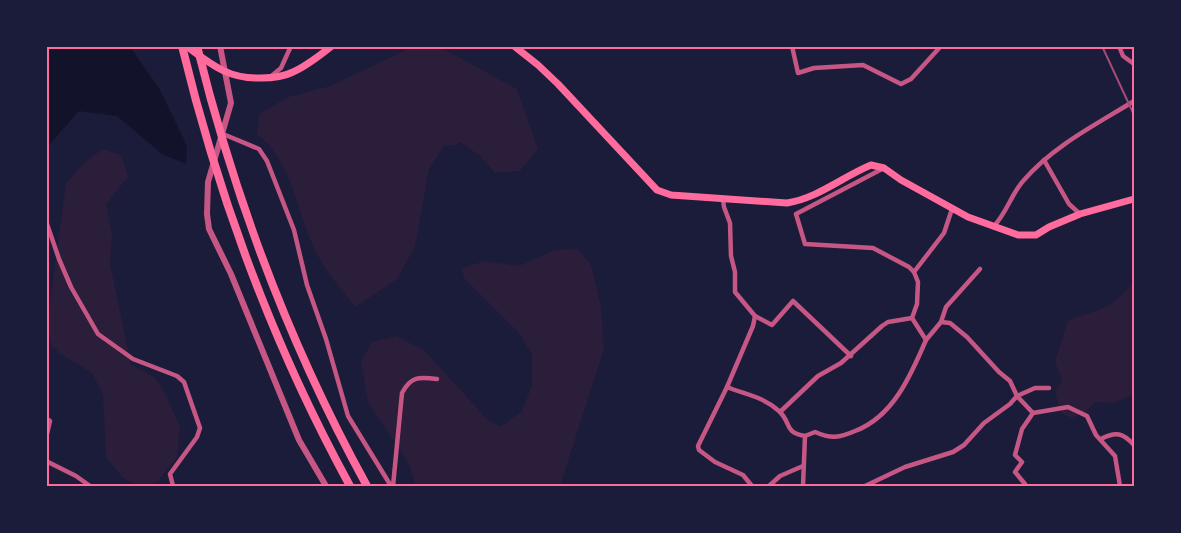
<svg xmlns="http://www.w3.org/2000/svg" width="1181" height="533" font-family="Inter,sans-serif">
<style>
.green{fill:#2a1e3b}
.water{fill:#12122b}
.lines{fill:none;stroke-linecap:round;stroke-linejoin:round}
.minor{stroke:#c65784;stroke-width:4.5}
.tertiary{stroke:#c65784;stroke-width:6}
.secondary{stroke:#ff6b9d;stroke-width:7}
.motorway{stroke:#ff6b9d;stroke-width:8}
.rail{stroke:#a44b75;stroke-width:2}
.neatline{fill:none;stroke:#ff6b9d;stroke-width:2}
</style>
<rect width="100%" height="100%" fill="#1b1b3a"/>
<g class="green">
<path d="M412,47H440L517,89L538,149L520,171L495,173L479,155L460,142L456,145L444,146L429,169L415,247L397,279L355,307C342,290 326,272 317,254C296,214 294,163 257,134L259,114L288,97L330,86Z"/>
<path d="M103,149L121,155L128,177L106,204L112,234L110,264L131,364L154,377L166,395L180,427L177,457L158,481L146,486H139L123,478L106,457L103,395L92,373L61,354L52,346L47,325L66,183L86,161Z"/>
<path d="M578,249L591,265L601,307L604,349L560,486H416L409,464L368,402L361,361L372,342L396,336L424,350L487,419L500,427L522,411L532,385V354L518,332L464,278L462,268L485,261L519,266L555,250Z"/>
<path d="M1134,282V394L1113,403L1096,402L1085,412L1072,418L1061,413L1055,392L1062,380L1055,362L1068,320L1102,309L1117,300Z"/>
</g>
<path class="water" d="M47,46L130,47L159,88L187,146L186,164L162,154L117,116L79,111L47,147Z"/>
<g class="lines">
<g class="minor">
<path d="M792,46L798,73L814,68L863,65L901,84L911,79L941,46"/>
<path d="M1119,46L1123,56L1134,64"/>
<path d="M269,78L281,68L291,46"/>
<path d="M223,134L259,149L267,161L294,230L307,285L326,339L348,416L391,486"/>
<path d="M1044,160L1069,204L1080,214"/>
<path d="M884,168L796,214L805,244L873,248L909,267L914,272L918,282L917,304L912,318L926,340L941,322L950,323L967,337L999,372L1010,381L1017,396L1033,413"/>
<path d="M723,199L724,207L730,223L731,256L735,272V292L755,316L753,326L727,387L698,446L699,450L715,462L743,475L752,486"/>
<path d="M46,221L59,259L71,287L98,334L133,359L177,376L184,382L200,428L197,437L170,474L173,486"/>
<path d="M993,227C1007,213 1011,194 1024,180C1053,146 1097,124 1134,101"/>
<path d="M914,272L944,233L952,209"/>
<path d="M755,316L772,325L793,301L851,356"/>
<path d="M941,322L946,307L980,269"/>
<path d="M727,387C746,395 762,396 779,411C792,423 783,432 805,436L803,486"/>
<path d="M780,412L818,376L841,363L882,326L888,322L912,318"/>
<path d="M46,418L50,421L46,438"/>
<path d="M805,436L815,432C831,439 839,438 855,431C893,417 911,375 926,340"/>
<path d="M1101,439C1116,431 1123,433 1134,445"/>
<path d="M46,461L76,476L90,486"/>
<path d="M393,486L402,393C411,376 419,377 437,379"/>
<path d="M769,486L780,476L803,466"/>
<path d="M865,486L905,467L953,452L964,445L984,423L1010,404L1017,396L1035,388H1049"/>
<path d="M1022,486L1025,484L1015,472L1022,462L1015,455L1022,429L1033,413L1068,407L1087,416L1096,435L1115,456L1120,486"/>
</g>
<path class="tertiary" d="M220,46L231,103L208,182L207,214L209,229L231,274L299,440L326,486"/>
<g class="secondary">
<path d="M186,46C212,65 228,79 261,78C272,78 283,77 293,72C307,66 320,55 332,46"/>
<path d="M514,46L538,65L558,84L657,190L671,195L787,203C818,198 842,177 871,165L884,168L901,180L968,217L1018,235H1036L1049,227L1080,214L1134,199"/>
</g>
<g class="motorway">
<path d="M182,46C219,199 275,349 350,486"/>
<path d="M197,46C235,200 291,348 367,486"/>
</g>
<path class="rail" d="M1102,46L1134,115"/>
</g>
<rect width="1181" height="533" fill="none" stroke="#1b1b3a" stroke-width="96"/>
<rect x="48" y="48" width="1085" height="437" class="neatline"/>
</svg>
